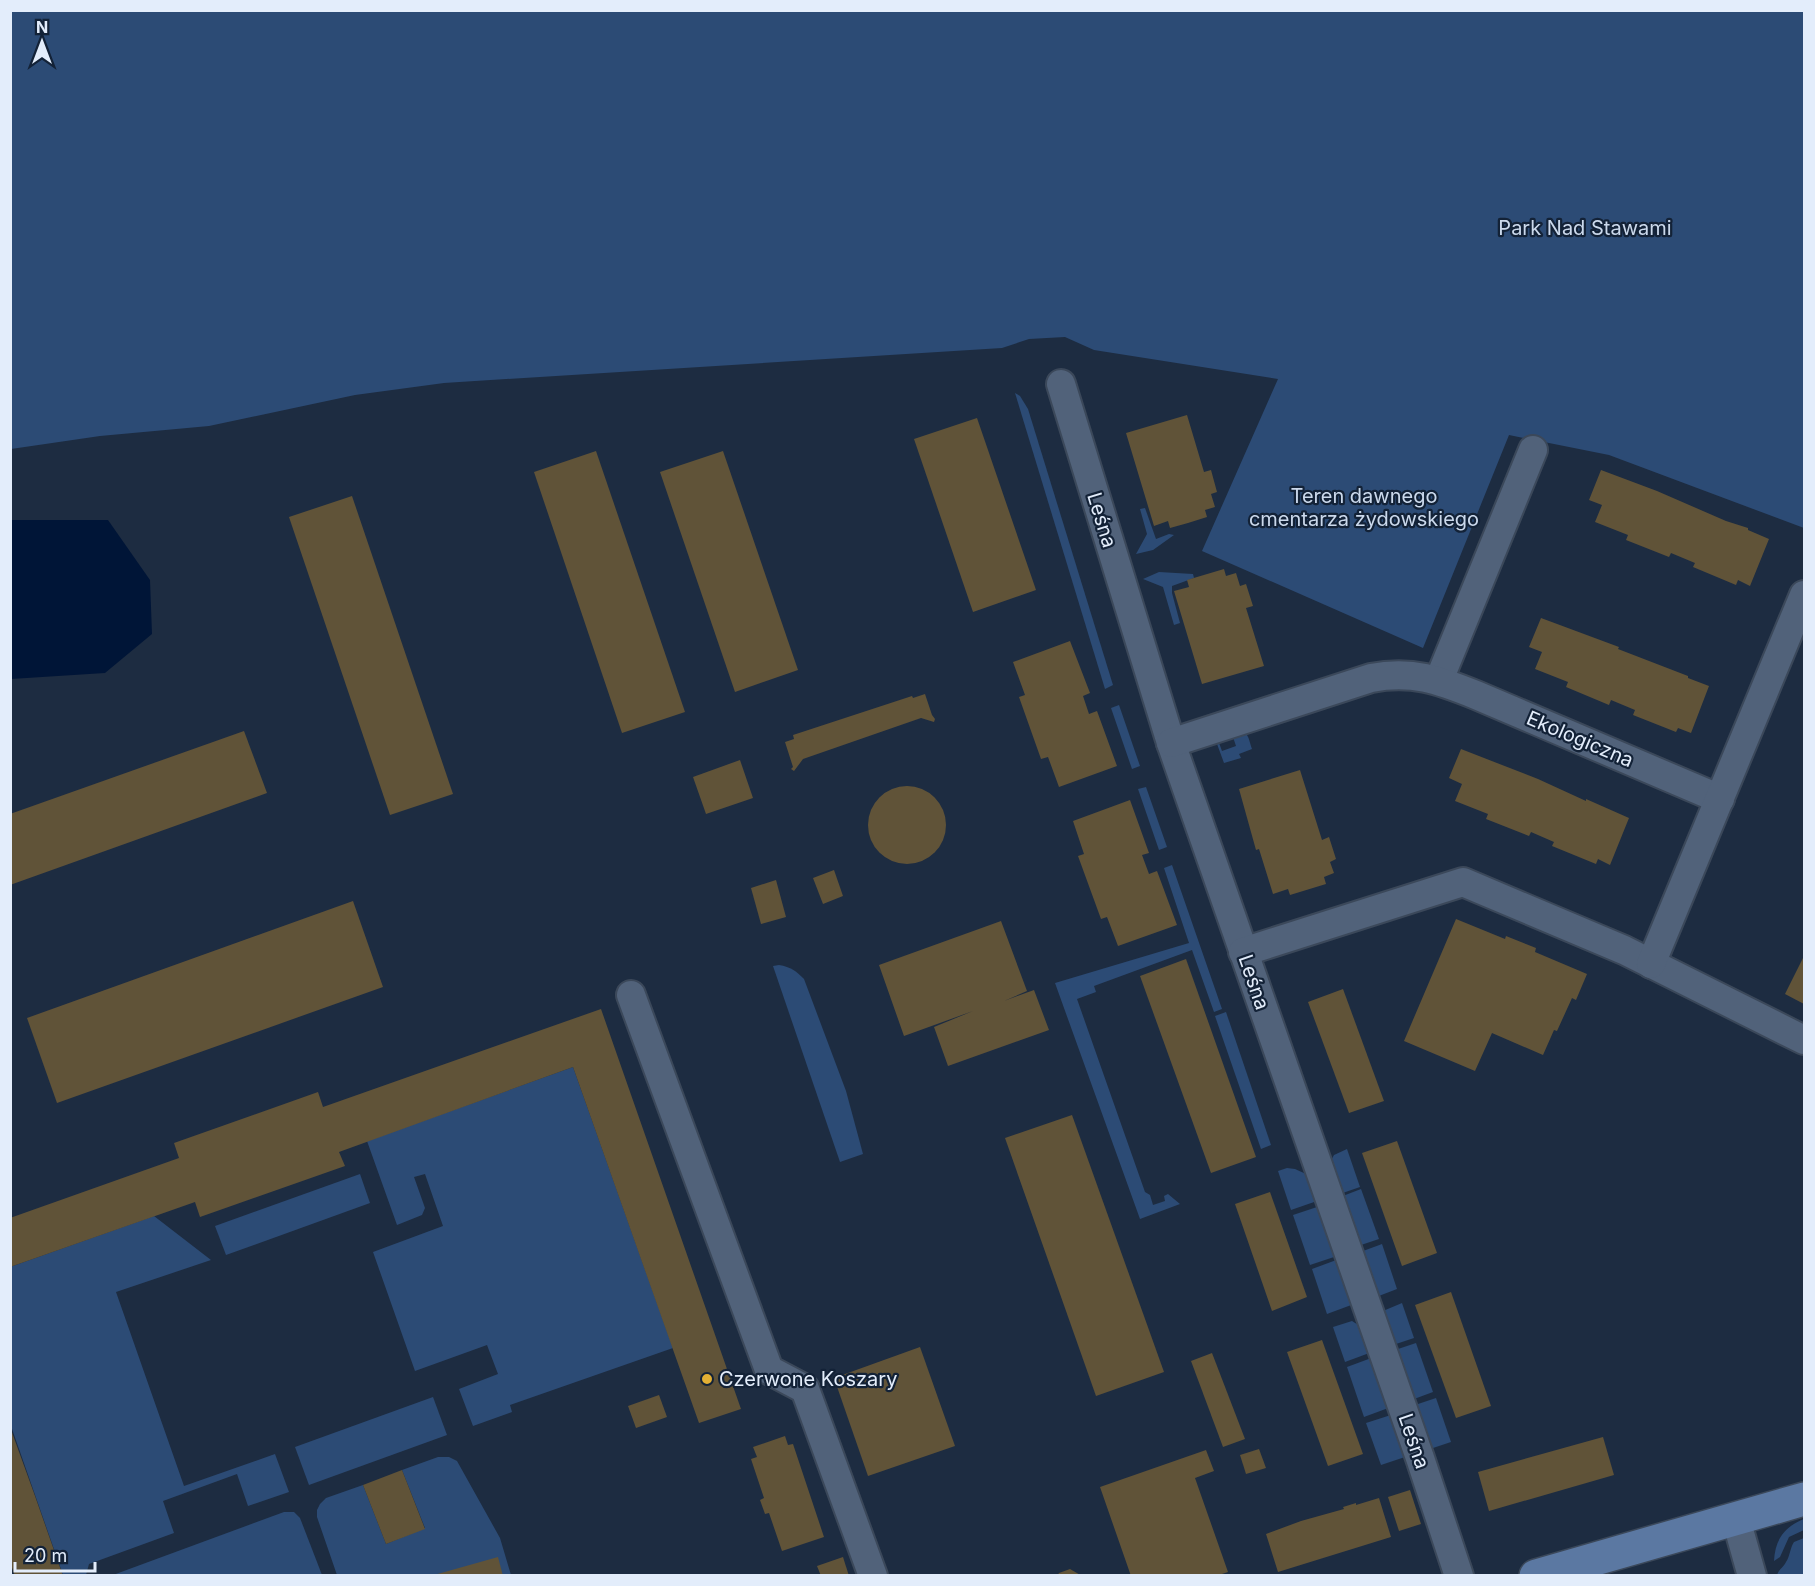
<svg xmlns="http://www.w3.org/2000/svg" width="1815" height="1586" font-family="Inter,sans-serif">
<style>
.green{fill:#2c4b75}
.water{fill:#001537}
.building{fill:#605338}
.lines{fill:none;stroke-linecap:round;stroke-linejoin:round}
.minor-casing{stroke:#3b485a;stroke-width:32}
.major-casing{stroke:#3b485a;stroke-width:36}
.minor{stroke:#51627a;stroke-width:28}
.major{stroke:#5b78a2;stroke-width:33}
.poi-dot{fill:#e2af34;stroke:#132237;stroke-width:2}
.labels{text-anchor:middle;stroke-width:4.5;stroke-linejoin:round;paint-order:stroke}
.park-label{font-size:20px;fill:#cbd9ec;stroke:#132237}
.street-label{font-size:20px;fill:#e3edfb;stroke:#132237}
.poi-label{font-size:20px;fill:#e3edfb;stroke:#132237;text-anchor:start}
</style>
<rect width="100%" height="100%" fill="#1d2c41"/>
<g class="green">
<path d="M10,11H1804V528L1609,455L1509,435L1423,648L1202,551L1278,379L1094,350L1065,337L1029,339L1002,348L444,383L355,395L209,426L100,436L11,449Z"/>
<path d="M1015,393L1020,396L1028,409L1113,685L1105,689Z"/>
<path d="M1145,508L1156,539L1169,534L1174,535L1153,550L1136,554L1147,534L1140,509Z"/>
<path d="M1159,572L1193,574L1194,578L1172,586V593L1180,623L1174,625L1163,587L1143,579Z"/>
<path d="M1119,705L1140,766L1132,769L1111,708Z"/>
<path d="M1230,728C1249,732 1247,733 1252,749L1239,754L1241,758L1224,763L1213,733L1215,732L1222,751L1236,746Z"/>
<path d="M1146,787L1167,847L1159,850L1138,789Z"/>
<path d="M1172,865L1222,1009L1214,1012L1192,950L1094,986L1096,992L1077,999L1145,1192L1150,1195L1153,1205L1165,1201L1164,1196L1168,1194L1180,1204L1140,1219L1055,983L1189,943L1164,868Z"/>
<path d="M779,965C791,967 796,971 804,979L846,1091L863,1154L840,1162L773,966Z"/>
<path d="M1226,1012L1271,1145L1261,1149L1215,1016Z"/>
<path d="M573,1067L673,1348L510,1405L512,1412L473,1426L459,1389L498,1374L487,1345L415,1371L373,1252L443,1226L425,1174L414,1177L425,1208L422,1215L397,1225L367,1141Z"/>
<path d="M1347,1149L1360,1187L1334,1196L1327,1168L1334,1155Z"/>
<path d="M1287,1168L1295,1169L1306,1174L1317,1201L1291,1210L1278,1171Z"/>
<path d="M360,1174L370,1203L226,1255L215,1226Z"/>
<path d="M1361,1189L1379,1239L1352,1248L1335,1199Z"/>
<path d="M1320,1206L1337,1256L1310,1265L1293,1215Z"/>
<path d="M154,1216L211,1260L116,1292L184,1486L275,1454L289,1492L248,1506L237,1474L163,1501L174,1533L89,1564L86,1575H63L11,1426L10,1267Z"/>
<path d="M1382,1244L1397,1289L1371,1299L1355,1254Z"/>
<path d="M1339,1259L1354,1304L1327,1314L1312,1269Z"/>
<path d="M1402,1303L1414,1338L1387,1347L1383,1311Z"/>
<path d="M1352,1321L1363,1328L1372,1352L1345,1362L1333,1327Z"/>
<path d="M1416,1343L1433,1392L1406,1402L1389,1352Z"/>
<path d="M1374,1357L1391,1407L1364,1417L1347,1367Z"/>
<path d="M433,1397L447,1435L309,1485L295,1447Z"/>
<path d="M1436,1398L1451,1442L1427,1450L1412,1406Z"/>
<path d="M1394,1414L1408,1456L1381,1465L1366,1423Z"/>
<path d="M438,1457H449L457,1461L500,1538L511,1575H337L317,1517V1510L320,1504L326,1498L363,1485L386,1544L425,1528L402,1470Z"/>
<path d="M284,1512H294L300,1518L322,1575H113Z"/>
<path d="M1804,1519V1530L1789,1537L1780,1557L1774,1561C1775,1540 1784,1527 1804,1519Z"/>
<path d="M1804,1538V1575H1777C1779,1569 1783,1568 1786,1562C1790,1556 1790,1548 1794,1542Z"/>
</g>
<path class="water" d="M11,520H108L150,580L152,634L105,673L11,679Z"/>
<g class="building">
<path d="M1187,415L1204,472L1211,470L1217,492L1211,494L1215,507L1205,510L1207,517L1188,523L1170,528L1168,521L1154,526L1126,433Z"/>
<path d="M977,418L1036,590L973,612L914,439Z"/>
<path d="M596,451L685,712L622,733L534,472Z"/>
<path d="M723,451L798,670L735,692L660,472Z"/>
<path d="M1601,470L1657,491L1726,521L1748,528V530L1769,539L1750,586L1738,580L1736,585L1693,567L1695,563L1671,553L1669,557L1626,540L1628,535L1595,522L1602,505L1589,500Z"/>
<path d="M352,496L453,794L390,815L289,517Z"/>
<path d="M1224,569L1226,576L1236,573L1240,586L1246,584L1253,606L1246,608L1264,666L1202,684L1174,591L1189,587L1187,580Z"/>
<path d="M1541,618L1619,647L1618,649L1688,676V678L1709,686L1691,733L1678,728L1676,732L1633,715L1635,710L1611,700L1609,705L1566,687L1568,682L1535,669L1542,652L1529,647Z"/>
<path d="M1070,641L1090,693L1083,696L1089,714L1097,711L1117,766L1059,787L1048,757L1041,759L1019,697L1025,695L1013,662Z"/>
<path d="M925,694L932,715L935,719L934,722L921,718L803,759L794,771L791,769L793,767L785,742L794,739L793,735L912,696L913,698Z"/>
<path d="M244,731L267,793L10,885V814Z"/>
<path d="M1461,749L1538,779L1586,801V799L1629,818L1610,865L1598,859L1596,864L1552,846L1554,842L1531,832L1529,836L1486,819L1488,814L1455,801L1462,784L1449,778Z"/>
<path d="M740,760L753,798L706,814L693,777Z"/>
<path d="M1300,770L1322,840L1329,837L1336,859L1330,862L1334,873L1324,877L1326,884L1290,895L1288,889L1273,894L1259,849L1256,850L1239,789Z"/>
<circle cx="907" cy="825" r="39"/>
<path d="M1130,800L1149,853L1142,855L1149,874L1157,871L1177,925L1118,946L1107,917L1101,919L1078,856L1084,854L1073,821Z"/>
<path d="M834,870L843,896L823,904L813,878Z"/>
<path d="M776,880L786,917L761,924L751,888Z"/>
<path d="M353,901L383,987L57,1103L27,1018Z"/>
<path d="M1456,919L1505,939L1506,936L1536,948L1535,952L1587,974L1576,1000L1572,998L1557,1031L1554,1030L1543,1055L1492,1033L1475,1071L1404,1041Z"/>
<path d="M1001,921L1027,991L1004,1001L1034,990L1049,1030L948,1066L934,1027L973,1011L904,1036L879,965Z"/>
<path d="M1804,956V1004L1785,994Z"/>
<path d="M1186,959L1256,1157L1211,1173L1140,976Z"/>
<path d="M1343,989L1384,1101L1349,1113L1308,1002Z"/>
<path d="M601,1009L741,1409L699,1423L573,1067L339,1152L345,1166L200,1217L195,1202L10,1267V1218L179,1158L174,1143L318,1092L323,1107Z"/>
<path d="M1072,1115L1164,1372L1096,1396L1005,1138Z"/>
<path d="M1397,1141L1437,1253L1402,1266L1362,1153Z"/>
<path d="M1270,1192L1307,1297L1272,1311L1235,1204Z"/>
<path d="M1451,1292L1491,1406L1456,1418L1415,1305Z"/>
<path d="M1322,1340L1363,1454L1328,1466L1287,1352Z"/>
<path d="M920,1347L955,1446L868,1476L834,1378Z"/>
<path d="M1212,1353L1245,1439L1223,1447L1191,1361Z"/>
<path d="M659,1395L667,1417L636,1428L628,1406Z"/>
<path d="M10,1427L35,1496L63,1576H15L10,1562Z"/>
<path d="M785,1436L788,1445L793,1444L824,1537L782,1551L769,1513L765,1514L760,1500L764,1498L751,1459L757,1457L753,1447Z"/>
<path d="M1603,1437L1614,1475L1489,1511L1478,1472Z"/>
<path d="M1259,1449L1266,1468L1246,1474L1240,1455Z"/>
<path d="M1206,1450L1214,1471L1195,1478L1228,1572L1216,1576H1131L1100,1487Z"/>
<path d="M402,1470L425,1529L386,1544L363,1485Z"/>
<path d="M1410,1490L1421,1524L1399,1531L1388,1497Z"/>
<path d="M1379,1498L1391,1537L1278,1572L1266,1534L1301,1521L1344,1509L1343,1507L1356,1503V1505Z"/>
<path d="M498,1557L503,1576H434V1575Z"/>
<path d="M843,1557L849,1576H821L817,1566Z"/>
<path d="M1070,1569L1082,1576H1057L1059,1573Z"/>
</g>
<g class="lines">
<defs>
<g id="minor">
<path d="M1061,384L1171,743L1420,1458L1459,1576"/>
<path d="M1439,680L1533,450"/>
<path d="M1171,743L1371,678C1412,670 1439,680 1476,695L1720,799"/>
<path d="M1243,952L1463,882L1624,950L1804,1040"/>
<path d="M1651,964L1804,595"/>
<path d="M631,995L769,1370L805,1389L873,1576"/>
<path d="M1736,1519L1752,1576"/>
</g>
<path id="major" d="M1536,1576L1804,1499"/>
</defs>
<use href="#minor" class="minor-casing"/>
<use href="#major" class="major-casing"/>
<use href="#minor" class="minor"/>
<use href="#major" class="major"/>
</g>
<circle class="poi-dot" cx="707" cy="1379" r="6"/>
<g class="labels">
<g class="park-label">
<text x="1585" y="235">Park Nad Stawami</text>
<text x="1364" y="503">Teren dawnego<tspan x="1364" dy="23">cmentarza żydowskiego</tspan></text>
</g>
<g class="street-label">
<text transform="translate(1102 520) rotate(73)" y="7">Leśna</text>
<text transform="translate(1580 739) rotate(23)" y="7">Ekologiczna</text>
<text transform="translate(1254 982) rotate(71)" y="7">Leśna</text>
<text transform="translate(1414 1441) rotate(71)" y="7">Leśna</text>
</g>
<g class="poi-label">
<text x="719" y="1386">Czerwone Koszary</text>
</g>
</g>
<rect width="1815" height="1586" fill="none" stroke="#e3edfb" stroke-width="24"/>
<g transform="translate(42 42)" stroke="#132237" stroke-width="4.5" paint-order="stroke">
<path d="M0-4.5L10 22L0 15L-10 22Z" fill="#e3edfb"/>
<text y="-9" font-size="16" font-weight="bold" text-anchor="middle" fill="#e3edfb">N</text>
</g>
<path d="M15 1562v9h80v-9" fill="none" stroke="#e3edfb" stroke-width="3"/>
<text x="24" y="1562" font-size="18" fill="#e3edfb" stroke="#132237" stroke-width="4.5" paint-order="stroke">20 m</text>
</svg>
